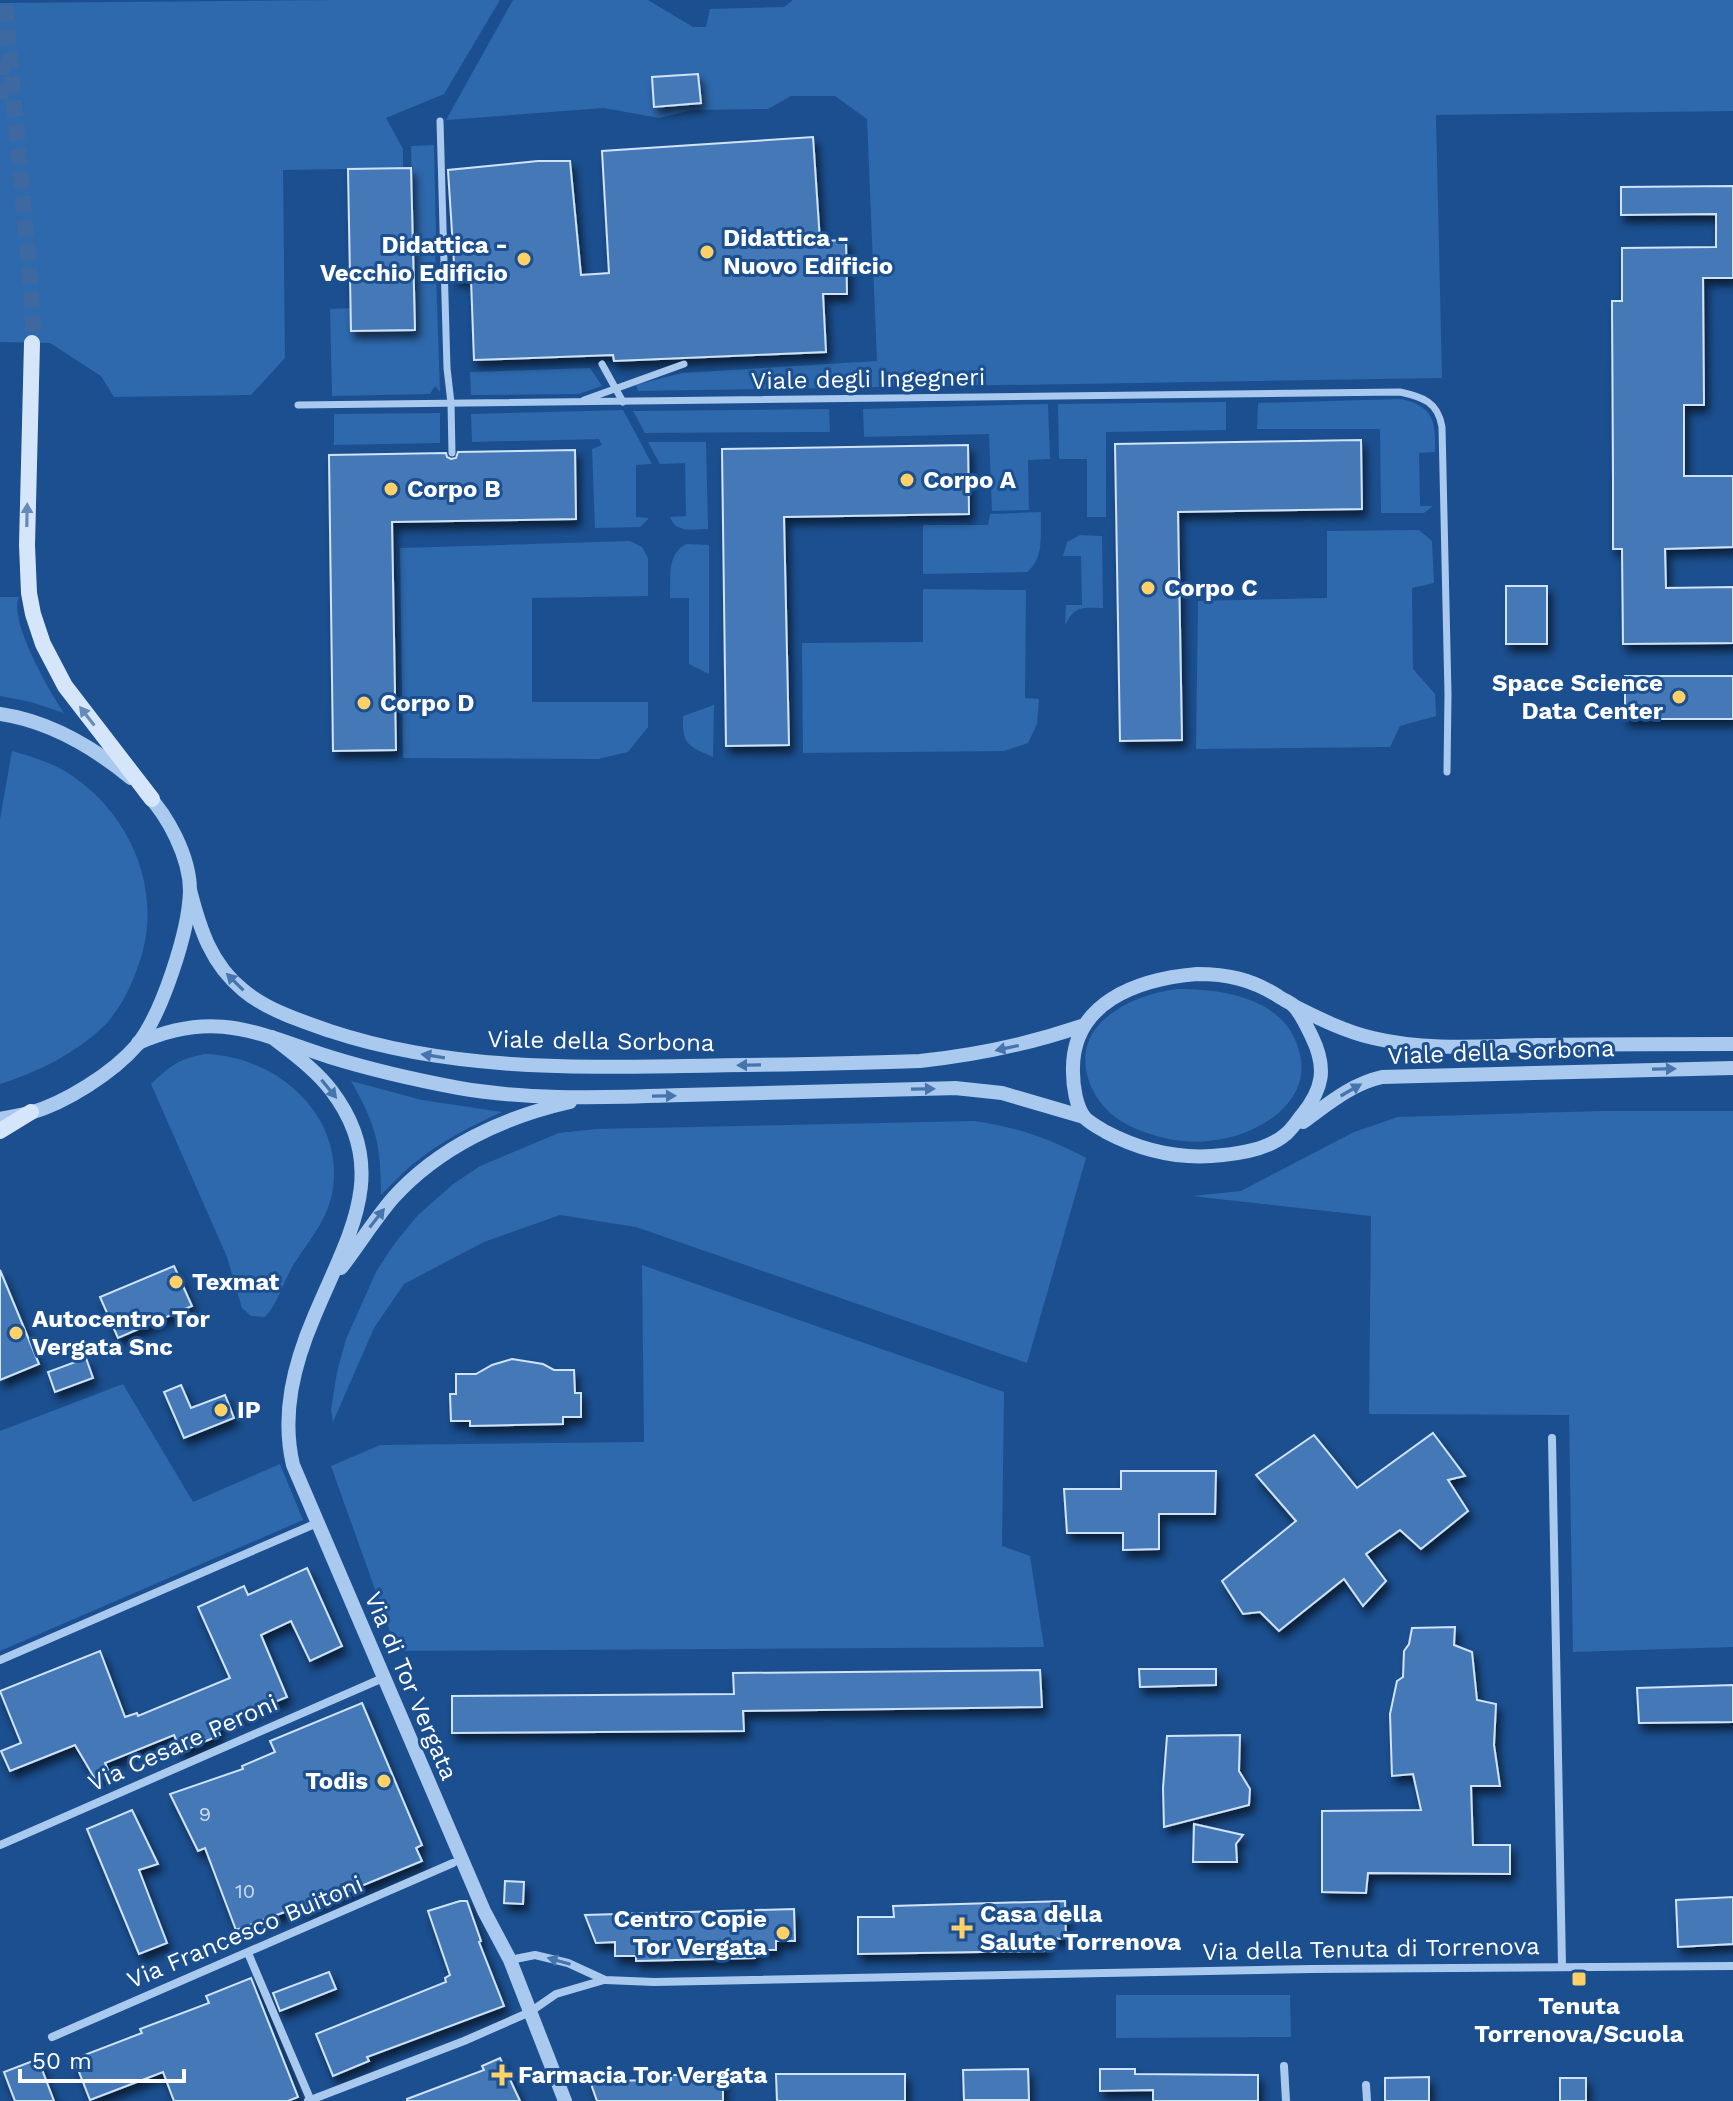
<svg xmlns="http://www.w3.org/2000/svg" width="1733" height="2101" font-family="'Work Sans',sans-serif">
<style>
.green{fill:#2e69ad}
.building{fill:#4478b7;stroke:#cfe3fa;stroke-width:2;filter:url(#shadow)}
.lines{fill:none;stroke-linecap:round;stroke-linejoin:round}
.secondary-tunnel{stroke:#3d69a0;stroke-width:16;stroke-dasharray:16 8;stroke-linecap:butt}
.pedestrian{stroke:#a9c9ee;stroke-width:7}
.minor{stroke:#a9c9ee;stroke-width:8}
.tertiary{stroke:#a9c9ee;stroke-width:14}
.secondary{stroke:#d6e6fa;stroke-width:16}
.oneway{fill:#668bba}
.oneway2{fill:#4674ac}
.poi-dot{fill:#ffd166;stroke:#1b4f8f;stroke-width:3}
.labels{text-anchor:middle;stroke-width:6;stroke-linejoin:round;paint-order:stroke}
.number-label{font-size:20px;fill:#d0dded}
.poi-label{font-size:24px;font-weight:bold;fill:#fff;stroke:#1b4f8f;text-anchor:start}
.street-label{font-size:24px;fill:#fff;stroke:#1b4f8f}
</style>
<defs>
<filter id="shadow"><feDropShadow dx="4" dy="7" stdDeviation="4" flood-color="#0009"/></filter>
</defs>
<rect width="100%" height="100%" fill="#1b4f8f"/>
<g class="green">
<path d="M338,0H500L444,94L386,118L403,149V168L283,170L285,358L251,395L114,397L101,376L50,343L0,342V3Z"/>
<path d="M513,0H648L693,27H706L710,9L784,7L793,0H1733V111L1436,115L1442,378L638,391L636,385L682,373L877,361L867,119L835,96H791L768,109L692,110L659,118L604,108L446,120Z"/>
<path d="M434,145L436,236L432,240L435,244L440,392L435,386L430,394L332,396L330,309L351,308L352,331L415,329L411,146Z"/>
<path d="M590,368L602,386L579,394L471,395L470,372Z"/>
<path d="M1401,399C1434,406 1436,423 1435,452L1419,453L1420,506H1433L1424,513H1381L1380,429H1257L1258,403Z"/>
<path d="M1226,402V430L1106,432V517H1087V459H1059L1058,404Z"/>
<path d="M1048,404L1050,459L1028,460L1029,510L992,511L989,434L864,437L863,409Z"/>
<path d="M829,409L830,432L645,433L633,411Z"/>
<path d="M623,410L652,464L636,465V517L649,518L640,527L595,528L592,449L602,445L599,439L472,442L471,414Z"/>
<path d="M440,413V443L334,445V414Z"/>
<path d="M648,442H706L708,529C693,529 676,534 670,517L686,516L685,463L660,464Z"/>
<path d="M1041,512C1040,534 1045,557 1027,572L923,574V525H988L990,514Z"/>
<path d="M1419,530L1432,541L1434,583L1412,588L1413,669L1435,694L1436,716L1400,726L1390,747L1196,749L1198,601L1327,598V531Z"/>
<path d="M1080,535L1102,536L1103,608C1082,608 1076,605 1065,625L1066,605H1082L1081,556H1063L1067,542Z"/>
<path d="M630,541L642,547L648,558V596L532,598V702H648V727L628,752L598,759L403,758L400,548Z"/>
<path d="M687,544L709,545V674L689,664V598H670C671,578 666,553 687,544Z"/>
<path d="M923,589L1026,590L1025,698L1039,699L1037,724L1028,743L1004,751L803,753L802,643L923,642Z"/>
<path d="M0,597H19C8,620 50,692 64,713L31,702L0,696Z"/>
<path d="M714,705L713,757C688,746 682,745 683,716Z"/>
<path d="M12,751C29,756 47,761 63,770C126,807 162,883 142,954C134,980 124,1004 106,1024C77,1053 38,1072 0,1084V819Z"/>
<path d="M1178,989C1214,989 1254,994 1281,1019C1290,1028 1296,1039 1299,1051C1313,1097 1266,1130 1227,1138C1205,1143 1182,1143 1160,1137C1147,1133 1133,1129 1121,1121C1090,1102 1072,1057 1097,1027C1116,1004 1150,992 1178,989Z"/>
<path d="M205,1054C278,1056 347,1117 332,1194C326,1223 306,1244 291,1269C283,1284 277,1304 265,1317L251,1316L242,1308L227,1257L151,1084C170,1066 178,1059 205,1054Z"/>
<path d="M351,1081L422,1100L502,1112C471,1126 440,1142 413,1164C402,1173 391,1185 381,1195C381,1144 376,1125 351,1081Z"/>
<path d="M1600,1111H1733V1647L1573,1652L1569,1415L1369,1414L1371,1216L1192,1196L1241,1191L1354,1132L1398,1117Z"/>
<path d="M975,1121C1018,1128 1047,1137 1086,1158L1027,1363L636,1227L560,1215L484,1242L404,1284L374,1328L333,1422L331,1410L337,1372L346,1339L377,1270L395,1243L418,1215L452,1185L480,1166L559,1133L596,1129Z"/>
<path d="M642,1265L1004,1392L1002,1546L1030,1556L1044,1647L397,1651L331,1466L380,1445L644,1442Z"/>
<path d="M123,1384L193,1502L280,1464L303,1520L0,1651V1431Z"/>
<path d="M1116,1995H1290L1291,2037L1116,2038Z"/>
</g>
<g class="building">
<path d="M698,74L701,103L654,107L652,77Z"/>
<path d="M813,137L820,241L846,240L847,294H823L826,352L614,361L613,355L474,360L471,279H455L448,170L538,161H570L581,275L609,273L602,151Z"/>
<path d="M411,168L415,330L351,331L348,169Z"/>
<path d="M1733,186V278H1703L1704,405H1684V476H1733V547L1665,549L1666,588L1733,587V643L1623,644L1622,549H1613V477L1612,301H1622V248L1716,247V214L1621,215V187Z"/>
<path d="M1361,440L1362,509L1178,512L1182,740L1120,741L1115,444Z"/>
<path d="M968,445L969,514L784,517L789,745L726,746L722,449Z"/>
<path d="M575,450L576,519L392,522L396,750L333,751L329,455L446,453L447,457L451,459L456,458L458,452Z"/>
<rect x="1506" y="586" width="41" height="58"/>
<rect x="1625" y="676" width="108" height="43"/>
<path d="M174,1266L192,1306L118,1338L100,1297Z"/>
<path d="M0,1270L39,1364L0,1380Z"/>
<path d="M86,1358L93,1378L55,1392L48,1372Z"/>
<path d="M512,1359L543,1364L554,1370H574L575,1393H581V1417H563V1424L470,1426V1421H451L450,1394H456V1374H476L492,1365Z"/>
<path d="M181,1385L191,1408L225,1395L234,1418L184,1438L164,1392Z"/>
<path d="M1433,1433L1465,1476L1448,1480L1468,1511L1421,1549L1400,1530L1366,1554L1386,1581L1363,1606L1344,1579L1279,1631L1260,1612L1243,1614L1222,1581L1296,1521L1256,1475L1314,1435L1357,1488Z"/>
<path d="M1121,1471H1216L1215,1514H1159V1549L1123,1550V1533H1067L1064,1489H1121Z"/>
<path d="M307,1568L342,1646L310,1661L291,1621L261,1635L287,1697L216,1726L220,1735L181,1752L174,1735L105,1763L109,1772L95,1779L75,1745L10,1771L1,1751L21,1743L0,1691L100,1651L125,1717L137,1713L138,1716L230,1678L198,1607L244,1586L248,1595Z"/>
<path d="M1455,1627L1454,1645L1472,1652L1477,1700L1496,1704L1494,1745L1500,1786H1471L1473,1845H1510V1874L1368,1873L1366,1893L1322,1892V1811L1421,1810L1413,1774L1392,1776L1390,1714L1397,1681L1403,1677L1404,1651L1409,1644L1412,1628Z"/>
<path d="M1139,1669H1216V1685L1140,1687Z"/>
<path d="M1040,1670L1042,1707L743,1711L744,1731L452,1733V1696L734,1694L733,1673Z"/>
<path d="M1733,1685V1722L1639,1723L1637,1688Z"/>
<path d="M362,1703L422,1845L416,1848L422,1861L303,1910L301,1906L236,1930L205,1848L198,1851L170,1794L243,1769L242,1766L275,1752L270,1741Z"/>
<path d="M1240,1735L1239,1771L1250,1789L1249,1805L1164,1827L1163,1788L1167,1736Z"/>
<path d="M132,1810L158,1864L139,1870L167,1943L139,1954L87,1829Z"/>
<path d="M1194,1824L1243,1835L1236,1844L1237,1862H1193Z"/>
<path d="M505,1881L524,1882L523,1904L504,1903Z"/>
<path d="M1733,1897V1944L1678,1947L1676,1900Z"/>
<path d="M460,1901H467L481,1941L479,1942L504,2006L367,2057L369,2061L333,2076L316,2034L446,1982L445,1978L450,1975L428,1911Z"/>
<path d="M1065,1901L1066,1939L1046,1938V1951L858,1954V1917H894L893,1906Z"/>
<path d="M794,1909L795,1941H776V1950H755V1958L636,1961V1956H615V1942L596,1943L585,1915Z"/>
<path d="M329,1972L336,1989L280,2011L273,1993Z"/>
<path d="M251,1978L298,2097L288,2101H174L163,2072L90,2100L74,2059L142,2033L140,2029L209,2003L206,1996Z"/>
<path d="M500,2058L520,2101H407V2099L484,2070L482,2066Z"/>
<path d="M38,2059L54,2101H15L4,2072Z"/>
<path d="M1028,2069L1029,2100H964L963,2070Z"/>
<path d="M1100,2069H1135V2074L1258,2075V2101H1153V2090L1100,2091Z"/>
<path d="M776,2074H905V2101H777Z"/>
<path d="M671,2075H723V2101H597L590,2081L671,2080Z"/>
<path d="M1429,2077V2101H1385V2078Z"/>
<rect x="1560" y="2078" width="26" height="23"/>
</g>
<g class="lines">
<g class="secondary-tunnel">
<path d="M5,5L30,277L33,325L32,343"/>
<path d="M0,99L2,61"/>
</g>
<g class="pedestrian">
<path d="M440,121L447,368L451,403L452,453"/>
<path d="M602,364L623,402"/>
<path d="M584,400L684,364"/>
<path d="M298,405L1400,392C1423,397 1438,402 1442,427L1448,694L1447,772"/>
</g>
<g class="minor">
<path d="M1552,1438L1562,1966"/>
<path d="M0,1660L317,1523"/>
<path d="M0,1845L383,1678"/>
<path d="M248,1953L311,2101"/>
<path d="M510,1960L535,1955L568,1963L605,1980L654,1982L1312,1969L1733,1966"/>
<path d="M52,2037L453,1863"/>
<path d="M1284,2066L1286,2101"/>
<path d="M1366,2085L1367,2101"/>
<path d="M308,2101L464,2041L530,2012L556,1994L604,1980"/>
</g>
<g class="tertiary">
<path d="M0,714C49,721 93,747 131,778"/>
<path d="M190,890C200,929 211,964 243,990C267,1010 301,1021 330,1031C445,1069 565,1068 684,1066C763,1065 842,1064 920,1061C976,1055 1029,1044 1082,1026"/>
<path d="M1197,974C1227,974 1251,979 1278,996C1282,999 1289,1002 1293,1005C1301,1013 1307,1027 1312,1037C1327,1068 1323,1089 1302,1115C1297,1121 1292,1129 1286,1134C1270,1148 1244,1153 1223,1155C1182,1160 1142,1151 1106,1132C1099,1128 1090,1123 1085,1118C1076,1107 1073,1086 1073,1072C1071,1002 1138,979 1197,974Z"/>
<path d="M1294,1006C1320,1019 1346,1032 1373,1038C1427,1051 1483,1046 1538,1045C1603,1044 1668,1044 1733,1044"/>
<path d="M272,1037C292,1053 315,1069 331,1090C393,1171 347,1237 314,1317C294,1364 281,1414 293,1465L484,1911L510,1960L565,2101"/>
<path d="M138,1043C215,1009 256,1033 330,1057C372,1070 416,1080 459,1088C533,1101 608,1097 683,1095C773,1093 864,1090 955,1088L1002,1093L1084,1117"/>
<path d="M0,1119C10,1117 20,1115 30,1113C65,1103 113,1073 137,1045C162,1014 189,931 190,891C190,857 168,816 146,793"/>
<path d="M1303,1122C1328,1104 1351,1084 1382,1077L1733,1068"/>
<path d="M341,1268C359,1245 374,1220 393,1198C439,1147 504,1117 570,1102"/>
</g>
<g class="secondary">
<path d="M32,343L27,545L29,593L33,614L43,644L65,686L152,799"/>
<path d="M0,1131L31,1112"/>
</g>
</g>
<defs><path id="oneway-solid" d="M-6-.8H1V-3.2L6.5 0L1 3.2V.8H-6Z" transform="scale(2)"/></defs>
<g class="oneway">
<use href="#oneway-solid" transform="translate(27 515) rotate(-89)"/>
<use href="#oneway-solid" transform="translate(87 716) rotate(-128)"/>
</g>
<g class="oneway2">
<use href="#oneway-solid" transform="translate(235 982) rotate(-135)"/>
<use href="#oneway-solid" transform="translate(1007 1048) rotate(168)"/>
<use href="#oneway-solid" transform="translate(433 1056) rotate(-171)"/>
<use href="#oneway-solid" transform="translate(749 1065) rotate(179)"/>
<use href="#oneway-solid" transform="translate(1664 1069) rotate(-1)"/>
<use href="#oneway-solid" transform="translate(329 1089) rotate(51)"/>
<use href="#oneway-solid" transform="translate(923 1089) rotate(-1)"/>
<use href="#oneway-solid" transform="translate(1351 1090) rotate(-30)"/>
<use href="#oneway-solid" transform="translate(664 1096) rotate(-1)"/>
<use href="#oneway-solid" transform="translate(377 1218) rotate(-52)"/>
<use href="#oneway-solid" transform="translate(559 1961) rotate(-164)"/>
</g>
<g class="poi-dot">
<circle cx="707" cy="252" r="8"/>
<circle cx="524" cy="259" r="8"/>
<circle cx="907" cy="480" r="8"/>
<circle cx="391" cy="489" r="8"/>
<circle cx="1148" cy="588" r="8"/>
<circle cx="1679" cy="697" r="8"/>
<circle cx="364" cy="703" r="8"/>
<circle cx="176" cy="1282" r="8"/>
<circle cx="16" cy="1333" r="8"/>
<circle cx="221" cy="1410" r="8"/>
<circle cx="384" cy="1781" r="8"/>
<path d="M958 1916h8v8h8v8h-8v8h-8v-8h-8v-8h8z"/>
<circle cx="783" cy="1933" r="8"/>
<rect x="1571" y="1971" width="16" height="16" rx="4"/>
<path d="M498 2063h8v8h8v8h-8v8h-8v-8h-8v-8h8z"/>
</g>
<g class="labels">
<g class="number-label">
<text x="205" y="1821">9</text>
<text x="245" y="1898">10</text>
</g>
<g class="poi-label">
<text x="723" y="246">Didattica -<tspan x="723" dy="28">Nuovo Edificio</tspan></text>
<text x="508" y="253" text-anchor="end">Didattica -<tspan x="508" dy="28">Vecchio Edificio</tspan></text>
<text x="923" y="488">Corpo A</text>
<text x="407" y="497">Corpo B</text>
<text x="1164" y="596">Corpo C</text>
<text x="1663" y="691" text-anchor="end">Space Science<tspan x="1663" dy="28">Data Center</tspan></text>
<text x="380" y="711">Corpo D</text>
<text x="192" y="1290">Texmat</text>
<text x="32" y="1327">Autocentro Tor<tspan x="32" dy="28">Vergata Snc</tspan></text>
<text x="237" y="1418">IP</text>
<text x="368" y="1789" text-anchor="end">Todis</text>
<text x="980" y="1922">Casa della<tspan x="980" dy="28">Salute Torrenova</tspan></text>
<text x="767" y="1927" text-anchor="end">Centro Copie<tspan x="767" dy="28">Tor Vergata</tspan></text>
<text x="1579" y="2014" text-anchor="middle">Tenuta<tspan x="1579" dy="28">Torrenova/Scuola</tspan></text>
<text x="518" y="2083">Farmacia Tor Vergata</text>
</g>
<g class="street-label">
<text transform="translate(868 379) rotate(-1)" y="8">Viale degli Ingegneri</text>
<text transform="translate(601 1041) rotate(1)" y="8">Viale della Sorbona</text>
<text transform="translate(1501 1052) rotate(-2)" y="8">Viale della Sorbona</text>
<text transform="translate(411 1686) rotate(67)" y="8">Via di Tor Vergata</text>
<text transform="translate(183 1743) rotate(-24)" y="8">Via Cesare Peroni</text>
<text transform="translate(245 1932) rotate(-23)" y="8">Via Francesco Buitoni</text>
<text transform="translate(1371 1949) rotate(-1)" y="8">Via della Tenuta di Torrenova</text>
</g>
</g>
<path d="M20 2069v12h164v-12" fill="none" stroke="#ffffff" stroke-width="4"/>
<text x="32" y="2069" font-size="24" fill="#ffffff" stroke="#1b4f8f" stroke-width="6" paint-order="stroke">50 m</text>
</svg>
